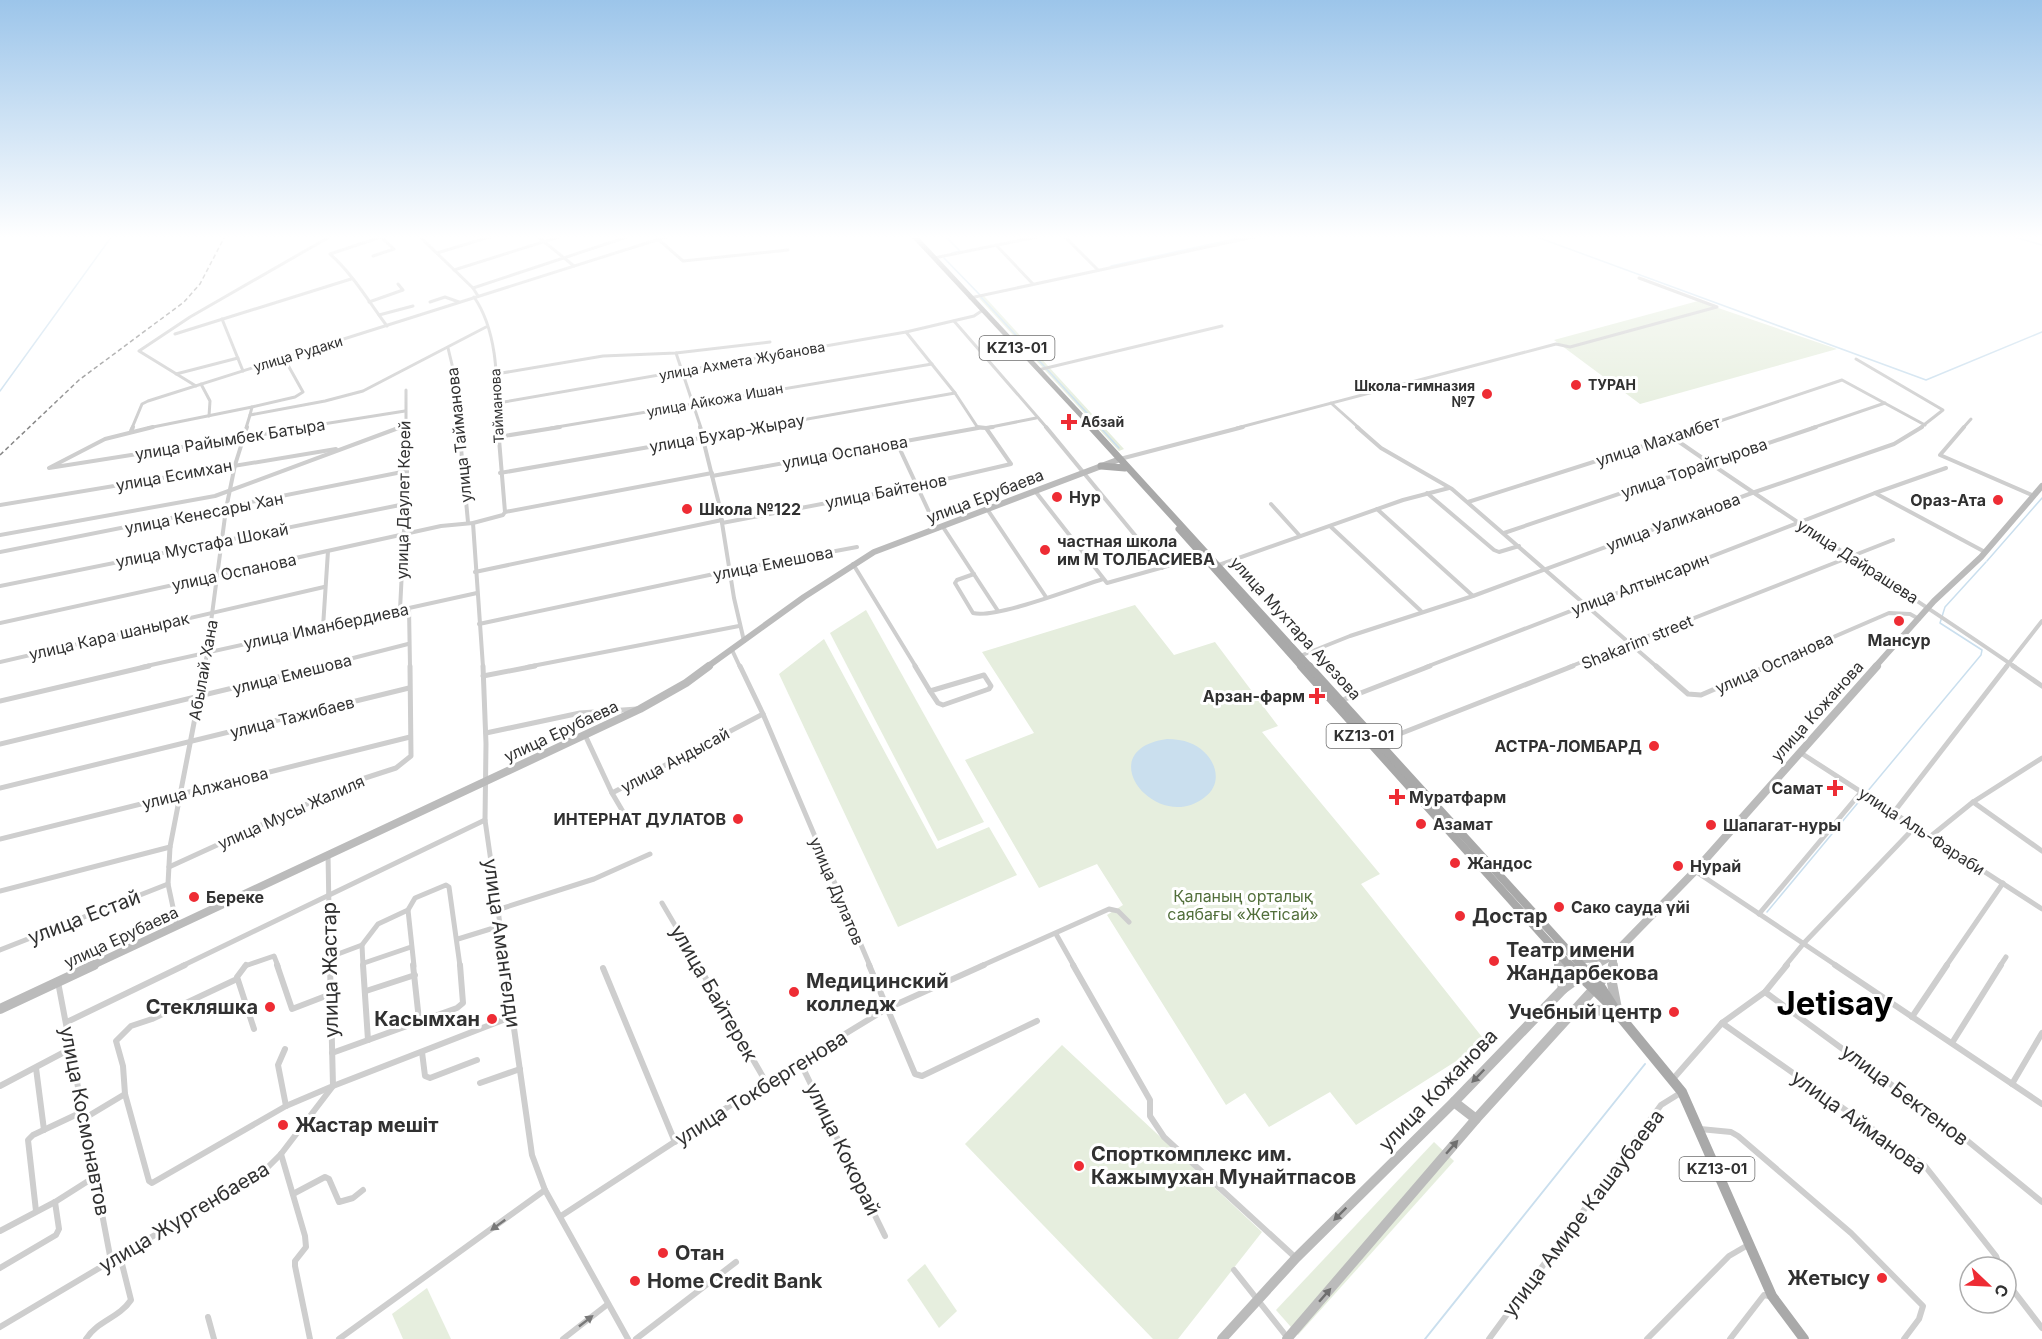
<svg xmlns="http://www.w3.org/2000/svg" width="2042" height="1339" font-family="Inter,sans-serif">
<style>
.green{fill:#e6eede}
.water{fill:#cadfee}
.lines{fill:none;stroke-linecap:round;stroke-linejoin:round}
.stream-far1{stroke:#cadfee;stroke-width:1.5}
.stream{stroke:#cadfee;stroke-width:2}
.street-far3{stroke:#cecece;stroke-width:3}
.street-far2{stroke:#cecece;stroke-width:4}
.street-far1{stroke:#cecece;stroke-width:5}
.street{stroke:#cecece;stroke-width:6}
.secondary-far2{stroke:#bbb;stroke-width:6}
.secondary-far1{stroke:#bbb;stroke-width:8}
.secondary{stroke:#bbb;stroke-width:10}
.primary-far3{stroke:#a9a9a9;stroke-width:5}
.primary-far2{stroke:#a9a9a9;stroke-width:7}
.primary-far1{stroke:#a9a9a9;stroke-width:8}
.primary{stroke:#a9a9a9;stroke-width:10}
.rail{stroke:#868686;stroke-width:1.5;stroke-dasharray:4.5 3;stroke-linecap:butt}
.oneway{fill:#6f6f6f}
.oneway2{fill:#787878}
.poi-dot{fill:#ee2c34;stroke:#fff;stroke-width:2}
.labels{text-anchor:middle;stroke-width:6;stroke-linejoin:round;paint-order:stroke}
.far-street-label{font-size:14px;fill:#313131;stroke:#fff}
.far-poi-label{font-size:14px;font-weight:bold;fill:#313131;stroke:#fff;text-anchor:start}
.shield{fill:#fff;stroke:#6f6f6f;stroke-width:1.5}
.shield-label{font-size:15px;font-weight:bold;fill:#313131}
.street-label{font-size:16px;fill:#313131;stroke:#fff}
.poi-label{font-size:16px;font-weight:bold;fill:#313131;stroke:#fff;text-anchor:start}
.park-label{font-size:16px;fill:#526f3b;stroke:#fff}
.near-poi-label{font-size:20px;font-weight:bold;fill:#313131;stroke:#fff;text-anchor:start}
.near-street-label{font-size:20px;fill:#313131;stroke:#fff}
.near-town-label{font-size:33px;font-weight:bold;fill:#000;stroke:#fff}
</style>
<rect width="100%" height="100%" fill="#fff"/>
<g class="green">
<path d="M984,296L1124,449L1119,451L979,298Z"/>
<path d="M1698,301L1837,349L1640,404L1554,340Z"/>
<path d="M1135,605L1174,655L1215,642L1278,726L1262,732L1380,874L1361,884L1486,1042L1356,1125L1330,1092L1269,1127L1245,1093L1226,1105L1107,915L1123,905L1097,864L1039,888L965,760L1034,733L982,652Z"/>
<path d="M866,610L984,822L938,841L830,633Z"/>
<path d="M824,639L937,849L989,827L1017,875L898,927L779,674Z"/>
<path d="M1062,1045L1262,1232L1178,1339H1153L965,1144Z"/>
<path d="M1434,1142L1454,1161L1298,1335L1276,1310Z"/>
<path d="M925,1264L957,1311L939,1328L907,1280Z"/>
<path d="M427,1288L451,1339H403L392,1314Z"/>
</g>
<path class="water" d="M1167,739C1175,739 1183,740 1190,743C1212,751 1227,780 1205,797C1157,836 1088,750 1167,739Z"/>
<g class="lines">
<g class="stream-far1">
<path d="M945,236L960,251L952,253"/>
<path d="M1534,236L1926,380L2042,332"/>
<path d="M2011,236L2042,245"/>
<path d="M944,258L980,295"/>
<path d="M1111,266L1248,236"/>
<path d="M981,297L1119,448"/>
<path d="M0,391L112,236"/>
<path d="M1987,561L2042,498"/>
<path d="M1767,912L1981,655L1982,650L1940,623L1945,607L1986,562"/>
</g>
<path class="stream" d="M1425,1339L1645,1064"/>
<g class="street-far3">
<path d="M419,236L473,288L478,296"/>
<path d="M537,236L574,266"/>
<path d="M1064,236L1098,270"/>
<path d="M658,239L683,261L788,250"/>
<path d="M996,245L1033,284"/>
<path d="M437,253L493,236"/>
<path d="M373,256L394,249L381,237L330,254C352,273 369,302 387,326"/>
<path d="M934,258L1041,236"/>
<path d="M454,270L562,236"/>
<path d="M473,288L630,236"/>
<path d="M474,297C499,333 497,385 498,428"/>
<path d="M970,298L1258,236"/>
<path d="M369,302L403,290L398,284"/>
<path d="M430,302L445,297L459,302"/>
<path d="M379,315L413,306"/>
<path d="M222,319L243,371"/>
<path d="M954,321L1047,428"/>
<path d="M906,332L955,393L978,428H986"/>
<path d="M175,334L351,279"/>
<path d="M448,348L455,377L460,428"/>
<path d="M676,353L701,428"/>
<path d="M1856,359L1943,410L1920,428"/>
<path d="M1038,370L1222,326"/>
<path d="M176,374L238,358"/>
<path d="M496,374L603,356L676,353L770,342"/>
<path d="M201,384L210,401L209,416"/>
<path d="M196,386L139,351L190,317L331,236"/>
<path d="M406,390V428"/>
<path d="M498,403L906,332L974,316L983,310"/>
<path d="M1331,403L1359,428"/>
<path d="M252,407L295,397L303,392L284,358"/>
<path d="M132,428L142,404L148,401L669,236"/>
<path d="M148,428L252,407L250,415L325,401L363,391L486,327"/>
<path d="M246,428L250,415"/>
<path d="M298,428L405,411"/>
<path d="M397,428L405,425"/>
<path d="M551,428L932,364"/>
<path d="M756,428L955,393"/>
<path d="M986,428L1036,418"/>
<path d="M1237,428L1556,344L1570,347L1717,307L1639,278"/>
<path d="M1699,428L1842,380L1925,425"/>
<path d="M1812,428L1885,403"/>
<path d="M1963,428L1971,419"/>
</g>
<g class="street-far2">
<path d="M153,427L105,439L49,468L308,427"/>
<path d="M459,427L468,522"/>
<path d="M700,427L719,504L734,598L744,641"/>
<path d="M1046,427L1162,568"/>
<path d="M1357,427L1381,448L1452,489L1657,667"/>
<path d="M1964,427L1940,455L2034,496"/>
<path d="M986,428L993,427"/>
<path d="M131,431L133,427"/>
<path d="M498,437L560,427"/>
<path d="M1672,437C1785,516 1902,589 2015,667"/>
<path d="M897,443L937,529"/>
<path d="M1120,459L1243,427"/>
<path d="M500,473L764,427"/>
<path d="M712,476L978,428"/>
<path d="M1035,491L1107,583L1203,556"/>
<path d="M1427,493L1494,550L1499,552L1519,546"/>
<path d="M1875,493L1985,552"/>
<path d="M1468,502L1703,427"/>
<path d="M1271,504L1300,536"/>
<path d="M0,505L336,449"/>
<path d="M987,509L1046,597"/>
<path d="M1377,509L1473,596"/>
<path d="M505,512L712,473"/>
<path d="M473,523L483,667"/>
<path d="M722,523L916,486L1011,464L986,428L977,427"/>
<path d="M1330,526L1421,611"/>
<path d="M943,527L998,611"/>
<path d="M1504,533L1816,427"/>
<path d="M0,535L215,496L401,427"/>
<path d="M0,552L407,471"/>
<path d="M853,564L916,667"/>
<path d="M1216,566L1403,500L1449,488"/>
<path d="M475,572L722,520"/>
<path d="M974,574L957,580L955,583L973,613C996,619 1077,587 1103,579"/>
<path d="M0,586L405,504"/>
<path d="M409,608L410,667"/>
<path d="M400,610L407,471L406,427"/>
<path d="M0,623L441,526L473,523L503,515L505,512L498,427"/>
<path d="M479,624L728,571L857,547"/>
<path d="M323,627L328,551"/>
<path d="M732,650L740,667"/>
<path d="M1300,656L1350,636L1473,596L1752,493L1894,444L1922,427"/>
<path d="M0,662L324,587"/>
<path d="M142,667L477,593"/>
<path d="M205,667L226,509L235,465L247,427"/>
<path d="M318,667L408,644"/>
<path d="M527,667L739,626"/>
<path d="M1426,667L1875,493L1946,468"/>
<path d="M1569,667L1893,540"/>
<path d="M1764,667L1889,613L1910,614L1919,619"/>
<path d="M2006,667L2042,621"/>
</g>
<g class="street-far1">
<path d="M483,666L486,744L485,820L506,966"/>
<path d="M740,666L763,714L870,966"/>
<path d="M915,666L930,691"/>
<path d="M1656,666L1688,694L1701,695L1768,666"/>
<path d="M2013,666L2042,686"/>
<path d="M984,675L991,686L989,689L943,705L938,703L930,691Z"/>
<path d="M483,676L535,666"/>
<path d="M0,701L149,666"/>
<path d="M1340,701L1430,666"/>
<path d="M486,733L580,713L637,709"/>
<path d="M585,735L612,793L763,714"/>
<path d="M1379,742L1573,666"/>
<path d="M0,744L324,666"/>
<path d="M1801,753L2042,909"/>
<path d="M0,788L409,688"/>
<path d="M612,793L629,822"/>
<path d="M1973,802L2042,851"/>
<path d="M1894,812L2007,666"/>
<path d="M1931,836L1973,802L2042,758"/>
<path d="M0,839L410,737"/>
<path d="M328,854L330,966"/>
<path d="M169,867L362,779L396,768L411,756L410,666"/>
<path d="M1695,871L1837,966"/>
<path d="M0,891L170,847"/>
<path d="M662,903L699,966"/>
<path d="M497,910L594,879L650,854"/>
<path d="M1759,914L1862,791"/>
<path d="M177,926L168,884L170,847L205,666"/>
<path d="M1056,934L1074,966"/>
<path d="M458,939L500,926"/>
<path d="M362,945L363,966"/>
<path d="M0,950L168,884"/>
<path d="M330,957L362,945L378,924L408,910"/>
<path d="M364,963L411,947"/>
<path d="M182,966L485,820"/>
<path d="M245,966L274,956L278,966"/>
<path d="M414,966L408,910L415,898L446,885L449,887L460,966"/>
<path d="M981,966L1109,909L1118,911L1129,922"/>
<path d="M1785,966L1804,943L1915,827"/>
<path d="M1946,966L2003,883"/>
<path d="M2000,966L2006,957"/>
</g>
<g class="street">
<path d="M246,965L237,977L254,1029"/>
<path d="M277,965L292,1009L331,994"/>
<path d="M363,965L368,1040"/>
<path d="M413,965L419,1020"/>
<path d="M505,965L532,1155L545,1190L628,1339"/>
<path d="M698,965L766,1082"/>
<path d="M869,965L915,1074L922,1076L1037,1021"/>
<path d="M1073,965L1150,1100V1116L1164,1137L1296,1258"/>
<path d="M1835,965L2042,1104"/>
<path d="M603,968L675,1142"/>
<path d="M237,979L152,1019L131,1026L116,1041L123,1066L125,1094L149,1181L152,1183L286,1106L333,1086L330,965"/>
<path d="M58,982L111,1261"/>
<path d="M366,991L415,975"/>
<path d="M1765,992L1964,1138L2042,1202"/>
<path d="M1912,1017L1947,965"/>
<path d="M67,1022L185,965"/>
<path d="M1722,1023L1925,1166L1996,1256L2000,1267"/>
<path d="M1952,1043L2001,965"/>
<path d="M285,1049L278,1065L286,1106"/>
<path d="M422,1052L425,1076L430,1078L477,1060"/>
<path d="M332,1053L457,1008L463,1003L460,965"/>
<path d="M800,1062L885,1236"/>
<path d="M36,1068L44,1130"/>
<path d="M1673,1079L1722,1023L1765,992L1787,965"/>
<path d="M480,1083L520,1069"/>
<path d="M2012,1084L2042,1033"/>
<path d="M0,1086L72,1048"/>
<path d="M85,1118L125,1094"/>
<path d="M1700,1129L1731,1132L1738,1136L1851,1233L1923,1306L1919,1319L1904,1339"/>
<path d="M281,1154L305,1236L306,1247L295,1261V1266L310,1339"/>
<path d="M293,1194L325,1177L329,1179L339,1202L353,1198L363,1190"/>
<path d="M36,1211L28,1140L33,1135L84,1111"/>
<path d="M561,1216L766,1082L886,1009L984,965"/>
<path d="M0,1231L55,1202L96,1176"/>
<path d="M0,1268L56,1235L59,1229L55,1202"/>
<path d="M1234,1270L1287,1337"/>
<path d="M2006,1281L2042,1328"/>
<path d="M208,1317L214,1339"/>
<path d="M0,1327L266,1169L281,1154L333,1086L513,1016"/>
<path d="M86,1339C97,1321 119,1318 131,1300L120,1256"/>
<path d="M339,1339L545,1190"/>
<path d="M563,1339L608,1304"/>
<path d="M636,1339L736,1262"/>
<path d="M1489,1339L1661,1105L1682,1092"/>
<path d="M1647,1339L1729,1256L1748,1245"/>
<path d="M1730,1339L1764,1295L1769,1296"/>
</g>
<g class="secondary-far2">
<path d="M707,667L804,597L874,552L1120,459"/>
<path d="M1875,667L1934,601L1981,557L2042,486"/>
</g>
<g class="secondary-far1">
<path d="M1557,953L1559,966"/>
<path d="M1573,955L1585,959L1605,958"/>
<path d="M91,966L640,709L686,683L709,666"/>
<path d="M1594,966L1613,955L1695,871L1877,666"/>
<path d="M1613,966V955"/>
</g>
<g class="secondary">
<path d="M1559,965L1563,989"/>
<path d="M1580,1007L1618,1014L1612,983L1613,965"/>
<path d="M0,1009L94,965"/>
<path d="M1454,1102L1476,1119"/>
<path d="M1222,1339L1296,1258L1454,1102L1563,989L1596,965"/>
<path d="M1287,1339L1476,1119L1612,969"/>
</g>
<path class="primary-far3" d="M914,236L1093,428"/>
<g class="primary-far2">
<path d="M1091,427L1310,667"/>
<path d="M1101,466L1125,468"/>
<path d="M1179,529L1302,667"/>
</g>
<g class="primary-far1">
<path d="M1301,666L1570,966"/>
<path d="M1309,666L1582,966"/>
</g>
<g class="primary">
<path d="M1569,965L1609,1004"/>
<path d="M1580,965L1598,983L1618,1014L1682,1092L1772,1296L1804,1339"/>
</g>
<path class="rail" d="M0,455L79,380L184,302L200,284L225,236"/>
</g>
<defs><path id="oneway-solid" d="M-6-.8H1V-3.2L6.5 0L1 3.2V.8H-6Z" transform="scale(1.5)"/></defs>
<g class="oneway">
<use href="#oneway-solid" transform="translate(1478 1076) rotate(134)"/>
<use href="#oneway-solid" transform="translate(1452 1147) rotate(-49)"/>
<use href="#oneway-solid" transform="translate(1340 1214) rotate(135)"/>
<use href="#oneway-solid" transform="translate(1325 1295) rotate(-49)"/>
</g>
<g class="oneway2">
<use href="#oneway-solid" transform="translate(498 1225) rotate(144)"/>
<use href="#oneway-solid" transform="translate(586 1321) rotate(-38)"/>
</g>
<linearGradient id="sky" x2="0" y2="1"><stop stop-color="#9cc5ea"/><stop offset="0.56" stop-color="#fff"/><stop offset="1" stop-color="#fff" stop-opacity="0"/></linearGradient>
<rect width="2042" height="423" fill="url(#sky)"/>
<g class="poi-dot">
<circle cx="1576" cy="385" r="6"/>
<circle cx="1487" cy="394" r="6"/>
<path d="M1066 413h6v6h6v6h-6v6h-6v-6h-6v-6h6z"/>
<circle cx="1057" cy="497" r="6"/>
<circle cx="1998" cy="500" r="6"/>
<circle cx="687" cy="509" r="6"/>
<circle cx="1045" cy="550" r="6"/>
<circle cx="1899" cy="621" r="6"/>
<path d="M1314 687h6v6h6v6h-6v6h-6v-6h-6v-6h6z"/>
<circle cx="1654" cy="746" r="6"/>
<path d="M1832 779h6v6h6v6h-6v6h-6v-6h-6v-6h6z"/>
<path d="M1394 788h6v6h6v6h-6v6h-6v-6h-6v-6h6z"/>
<circle cx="738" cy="819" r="6"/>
<circle cx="1421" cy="824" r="6"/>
<circle cx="1711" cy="825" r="6"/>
<circle cx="1455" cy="863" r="6"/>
<circle cx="1678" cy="866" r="6"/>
<circle cx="194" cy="897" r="6"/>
<circle cx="1559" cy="907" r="6"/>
<circle cx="1460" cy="916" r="6"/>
<circle cx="1494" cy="961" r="6"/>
<circle cx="794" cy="992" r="6"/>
<circle cx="270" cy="1007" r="6"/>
<circle cx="1674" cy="1012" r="6"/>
<circle cx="492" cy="1019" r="6"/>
<circle cx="283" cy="1125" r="6"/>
<circle cx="1079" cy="1166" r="6"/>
<circle cx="663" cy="1253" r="6"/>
<circle cx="1882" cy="1278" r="6"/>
<circle cx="635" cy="1281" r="6"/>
</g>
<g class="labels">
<g class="far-street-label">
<text transform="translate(298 354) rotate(-17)" y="5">улица Рудаки</text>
<text transform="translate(742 361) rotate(-10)" y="5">улица Ахмета Жубанова</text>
<text transform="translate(715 400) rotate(-10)" y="5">улица Айкожа Ишан</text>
<text transform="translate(497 406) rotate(-93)" y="5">Тайманова</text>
</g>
<g class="far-poi-label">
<text x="1588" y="390">ТУРАН</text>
<text x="1475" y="391" text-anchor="end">Школа-гимназия<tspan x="1475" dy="16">№7</tspan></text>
<text x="1081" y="427">Абзай</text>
</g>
<g class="shield">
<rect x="979.5" y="336" width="75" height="24" rx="4.5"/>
<rect x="1326.5" y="724" width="75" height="24" rx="4.5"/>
<rect x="1679.5" y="1157" width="75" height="24" rx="4.5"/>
</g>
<g class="shield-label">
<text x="1017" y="353">KZ13-01</text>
<text x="1364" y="741">KZ13-01</text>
<text x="1717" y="1174">KZ13-01</text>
</g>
<g class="street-label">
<text transform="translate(727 433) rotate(-10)" y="6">улица Бухар-Жырау</text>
<text transform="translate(459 435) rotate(-96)" y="6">улица Тайманова</text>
<text transform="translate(230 439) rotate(-9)" y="6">улица Райымбек Батыра</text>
<text transform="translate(1658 441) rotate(-18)" y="6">улица Махамбет</text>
<text transform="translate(845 452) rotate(-10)" y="6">улица Оспанова</text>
<text transform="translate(1694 468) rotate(-19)" y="6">улица Торайгырова</text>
<text transform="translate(174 475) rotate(-10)" y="6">улица Есимхан</text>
<text transform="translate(886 491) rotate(-11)" y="6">улица Байтенов</text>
<text transform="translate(985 496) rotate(-21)" y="6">улица Ерубаева</text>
<text transform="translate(403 500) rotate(-89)" y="6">улица Даулет Керей</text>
<text transform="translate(204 513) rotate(-11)" y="6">улица Кенесары Хан</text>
<text transform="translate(1673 522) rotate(-20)" y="6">улица Уалиханова</text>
<text transform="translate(202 545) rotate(-11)" y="6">улица Мустафа Шокай</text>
<text transform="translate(1858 561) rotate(33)" y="6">улица Дайрашева</text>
<text transform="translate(773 563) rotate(-11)" y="6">улица Емешова</text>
<text transform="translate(234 572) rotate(-12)" y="6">улица Оспанова</text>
<text transform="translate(1640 584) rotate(-21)" y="6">улица Алтынсарин</text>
<text transform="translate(326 626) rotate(-12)" y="6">улица Иманбердиева</text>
<text transform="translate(1296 628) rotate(48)" y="6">улица Мухтара Ауезова</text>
<text transform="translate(109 636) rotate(-13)" y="6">улица Кара шанырак</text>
<text transform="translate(1637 642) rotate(-22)" y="6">Shakarim street</text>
<text transform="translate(1774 663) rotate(-24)" y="6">улица Оспанова</text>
<text transform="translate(203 670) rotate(-80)" y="6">Абылай Хана</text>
<text transform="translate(292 674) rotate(-14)" y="6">улица Емешова</text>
<text transform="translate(1817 711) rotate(-48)" y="6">улица Кожанова</text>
<text transform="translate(292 717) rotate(-14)" y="6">улица Тажибаев</text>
<text transform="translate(561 731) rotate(-25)" y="6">улица Ерубаева</text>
<text transform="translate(675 760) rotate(-28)" y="6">улица Андысай</text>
<text transform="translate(205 788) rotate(-14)" y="6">улица Алжанова</text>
<text transform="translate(291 812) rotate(-24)" y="6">улица Мусы Жалиля</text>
<text transform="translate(1922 831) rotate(33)" y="6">улица Аль-Фараби</text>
<text transform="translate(837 891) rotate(67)" y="6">улица Дулатов</text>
<text transform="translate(121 937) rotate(-25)" y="6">улица Ерубаева</text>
</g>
<g class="poi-label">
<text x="1069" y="503">Нур</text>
<text x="1986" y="506" text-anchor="end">Ораз-Ата</text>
<text x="699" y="515">Школа №122</text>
<text x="1057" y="547">частная школа<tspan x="1057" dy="18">им М ТОЛБАСИЕВА</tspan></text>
<text x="1899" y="646" text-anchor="middle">Мансур</text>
<text x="1305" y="702" text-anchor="end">Арзан-фарм</text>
<text x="1642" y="752" text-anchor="end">АСТРА-ЛОМБАРД</text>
<text x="1823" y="794" text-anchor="end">Самат</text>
<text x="1409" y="803">Муратфарм</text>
<text x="726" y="825" text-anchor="end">ИНТЕРНАТ ДУЛАТОВ</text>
<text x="1433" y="830">Азамат</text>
<text x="1723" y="831">Шапагат-нуры</text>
<text x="1467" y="869">Жандос</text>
<text x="1690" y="872">Нурай</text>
<text x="206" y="903">Береке</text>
<text x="1571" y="913">Сако сауда үйі</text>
</g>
<g class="park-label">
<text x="1243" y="902">Қаланың орталық<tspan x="1243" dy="18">саябағы «Жетісай»</tspan></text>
</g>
<g class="near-poi-label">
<text x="1472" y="923">Достар</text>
<text x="1506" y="957">Театр имени<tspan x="1506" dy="23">Жандарбекова</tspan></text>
<text x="806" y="988">Медицинский<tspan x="806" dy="23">колледж</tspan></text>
<text x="258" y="1014" text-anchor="end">Стекляшка</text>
<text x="1662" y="1019" text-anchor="end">Учебный центр</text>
<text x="480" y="1026" text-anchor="end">Касымхан</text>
<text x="295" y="1132">Жастар мешіт</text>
<text x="1091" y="1161">Спорткомплекс им.<tspan x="1091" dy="23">Кажымухан Мунайтпасов</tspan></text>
<text x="675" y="1260">Отан</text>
<text x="1870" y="1285" text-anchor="end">Жетысу</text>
<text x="647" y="1288">Home Credit Bank</text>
</g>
<g class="near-street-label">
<text transform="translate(84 917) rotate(-21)" y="7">улица Естай</text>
<text transform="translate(502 943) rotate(82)" y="7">улица Амангелди</text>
<text transform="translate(330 970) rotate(-91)" y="7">улица Жастар</text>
<text transform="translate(714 993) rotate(60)" y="7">улица Байтерек</text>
<text transform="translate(761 1088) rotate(-32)" y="7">улица Токбергенова</text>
<text transform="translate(1438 1090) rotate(-46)" y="7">улица Кожанова</text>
<text transform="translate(1905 1095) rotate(37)" y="7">улица Бектенов</text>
<text transform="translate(85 1121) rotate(79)" y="7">улица Космонавтов</text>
<text transform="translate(1859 1122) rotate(36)" y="7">улица Айманова</text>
<text transform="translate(843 1149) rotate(64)" y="7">улица Кокорай</text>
<text transform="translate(1583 1213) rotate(-53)" y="7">улица Амире Кашаубаева</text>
<text transform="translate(184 1217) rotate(-31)" y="7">улица Жургенбаева</text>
</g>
<g class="near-town-label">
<text x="1835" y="1015">Jetisay</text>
</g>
</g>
<g transform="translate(1988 1285) rotate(113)"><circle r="28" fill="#ffffff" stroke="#adadad" stroke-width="1.5"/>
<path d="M0-4.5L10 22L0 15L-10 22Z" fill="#ee2c34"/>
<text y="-9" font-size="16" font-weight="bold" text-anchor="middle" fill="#313131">С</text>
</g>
</svg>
